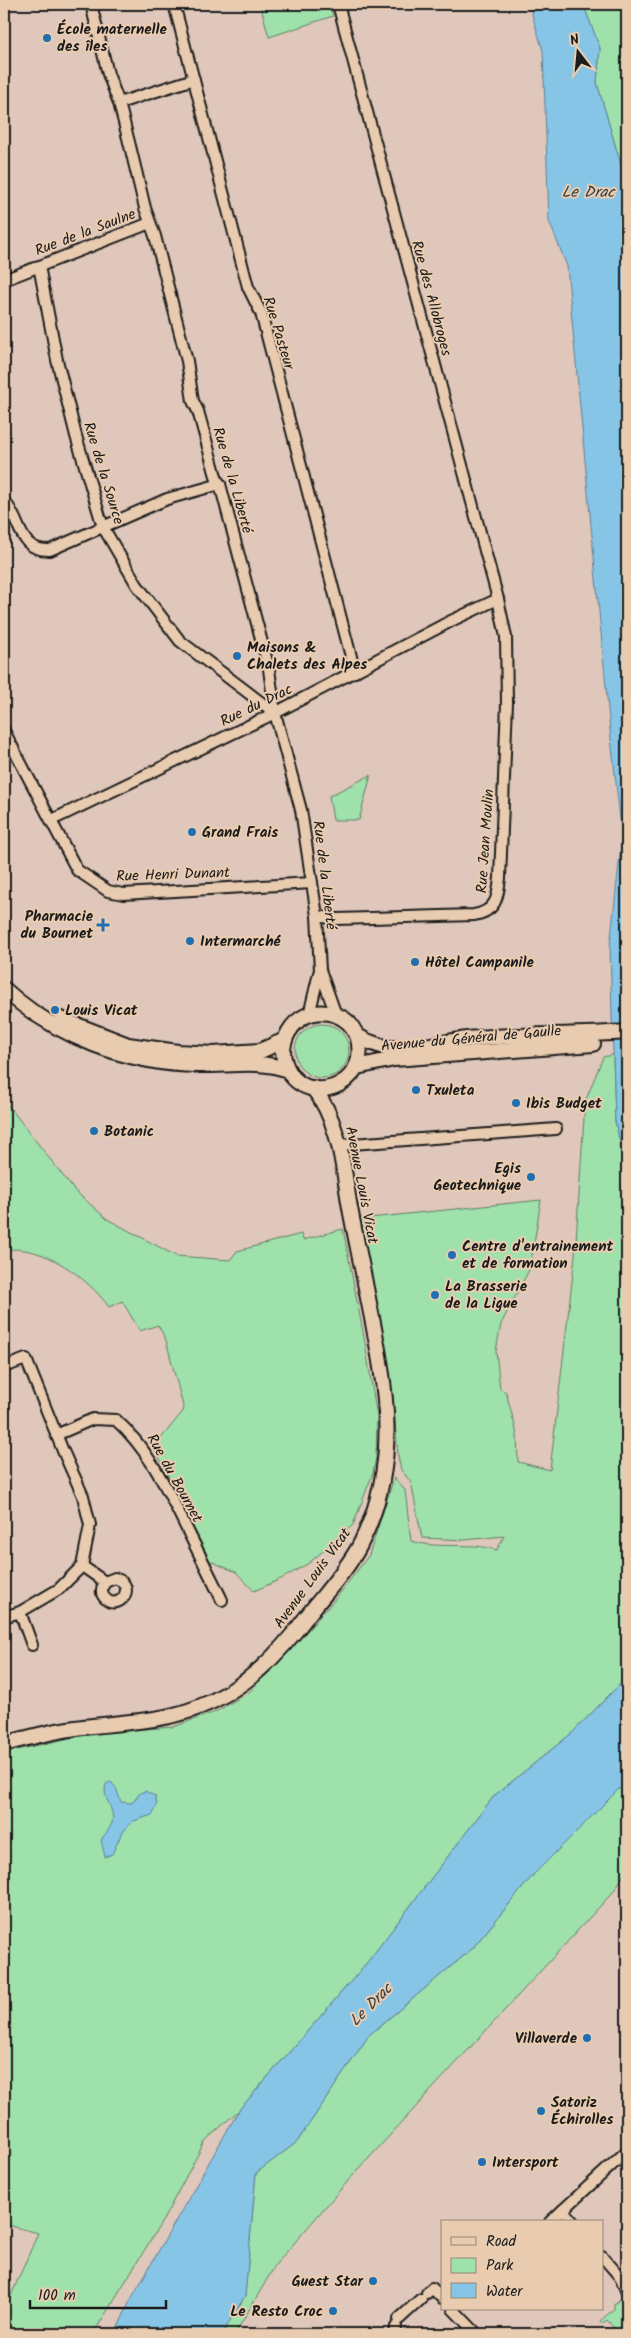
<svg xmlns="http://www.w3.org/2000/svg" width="631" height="2338" font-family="Kalam,sans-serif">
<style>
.green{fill:#9fe1ab;stroke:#5e7e64}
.water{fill:#87c5e7;stroke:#5c8196}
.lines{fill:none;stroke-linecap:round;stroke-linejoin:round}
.street-casing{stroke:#1c1c1c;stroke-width:14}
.secondary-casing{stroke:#1c1c1c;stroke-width:18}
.street{stroke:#e9ccb0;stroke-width:10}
.secondary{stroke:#e9ccb0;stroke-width:14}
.poi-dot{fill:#1f6fb2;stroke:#e9ccb0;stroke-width:2}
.labels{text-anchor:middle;stroke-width:4;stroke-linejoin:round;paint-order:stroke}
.poi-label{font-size:15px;font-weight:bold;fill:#1c1c1c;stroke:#e9ccb0;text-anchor:start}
.street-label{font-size:15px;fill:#1c1c1c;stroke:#e9ccb0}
.water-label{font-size:16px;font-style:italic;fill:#313e45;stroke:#e9ccb0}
</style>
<rect width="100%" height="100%" fill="#dfc7bb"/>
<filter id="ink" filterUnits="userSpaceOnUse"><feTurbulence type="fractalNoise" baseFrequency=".02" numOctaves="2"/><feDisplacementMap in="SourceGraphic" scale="10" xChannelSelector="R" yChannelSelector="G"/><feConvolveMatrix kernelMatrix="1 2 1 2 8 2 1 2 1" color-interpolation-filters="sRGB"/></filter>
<g filter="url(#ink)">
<g class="green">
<path d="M260,4H329L333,16L269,37Z"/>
<path d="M583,4H622L627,23V178L623,172L597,83L600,48Z"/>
<path d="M371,775L359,820H333L329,796Z"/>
<circle cx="322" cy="1051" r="27"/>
<path d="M613,1055L615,1121L627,1171V1677L572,1733L494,1796L366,1964L239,2110L205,2141L163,2220L93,2334H4V2312L38,2233L4,2224V1753L92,1733L173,1727L215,1712L248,1693L286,1655L337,1597L369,1555L394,1478L405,1490L411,1541C438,1550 469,1541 497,1550L504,1536L465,1540L422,1538L411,1482L401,1470L398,1456L393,1398L383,1335L360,1219L541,1200L530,1268L501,1324L496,1351L500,1389L506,1392L517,1434L518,1462L550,1470L575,1256L585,1102L603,1057Z"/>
<path d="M4,1100L74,1190L107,1219L176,1256L230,1260L237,1251L301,1234L303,1240L343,1229L364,1337L377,1417L376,1457L373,1473L353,1525L309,1563L283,1578L254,1591L236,1572L210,1561L154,1447L184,1410L166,1340L158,1325L140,1331L122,1301L109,1307C88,1278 42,1243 4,1250Z"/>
<path d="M627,1781V1870L613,1892L347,2182L276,2264L235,2334H222L245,2296L256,2173L297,2142L369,2035L472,1949L534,1874Z"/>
<path d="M622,2298L626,2307L623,2311L624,2322L618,2332L607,2320L601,2324L600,2321L614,2309V2304Z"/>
</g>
<g class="water">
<path d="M529,4H583L600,48L597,83L623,172L627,178V1171L615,1121L610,946L622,836L610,730L567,266L549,221L543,51Z"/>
<path d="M627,1677V1781L534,1874L472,1949L369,2035L297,2142L256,2173L245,2296L222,2334H115L130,2301L239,2110L366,1964L494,1796L572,1733Z"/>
<path d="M111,1782L116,1788L121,1802L132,1803L140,1793L145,1791L155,1796L157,1805L152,1815L131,1822L121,1835L112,1854L105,1857L101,1840C105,1834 110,1829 112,1823C116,1808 101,1798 106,1784Z"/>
</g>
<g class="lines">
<defs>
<g id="street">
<path d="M91,4L108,74L119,103L130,146L145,208L155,236L187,361L193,401L198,411L217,480L220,484L269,669L275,713L301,810L317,916L320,970L336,1015"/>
<path d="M174,4L248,287L261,313L355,672"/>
<path d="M119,103L194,79"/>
<path d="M39,266L57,360L76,436L103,527L137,585L180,641L275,713"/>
<path d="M4,280L150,223"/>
<path d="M4,501C22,520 17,551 50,550L167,499L220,484"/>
<path d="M4,731L77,870L108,891L123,894L312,883"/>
<path d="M52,820L275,713L453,620L498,599"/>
<path d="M317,916L337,919L474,915C496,911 498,898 500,878L507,703L506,637L498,599L338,4"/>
<path d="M309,1015L319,973"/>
<path d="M338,1145L556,1129"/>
<path d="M4,1367L26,1359L63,1451L83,1496L90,1525L82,1566L59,1589L20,1612L4,1617"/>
<path d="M56,1435L93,1419L116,1420C147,1448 164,1483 182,1519C195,1546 209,1573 222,1600"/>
<path d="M82,1566L105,1582L115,1578C140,1587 116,1614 104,1597C100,1592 102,1587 105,1582"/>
<path d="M20,1612L32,1645"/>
<path d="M550,2222L563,2210"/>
<path d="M573,2222L563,2210L627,2151"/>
<path d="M602,2256L621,2278L627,2293"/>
<path d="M427,2293L432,2288L442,2298"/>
<path d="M453,2309L477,2334"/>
<path d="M399,2319L421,2299"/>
<path d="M395,2334L396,2327"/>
</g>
<g id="secondary">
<path d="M4,989C55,1036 128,1064 198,1065C227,1066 260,1059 288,1070"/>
<path d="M61,1019L128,1045L178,1052L213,1054L260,1051L285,1040"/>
<path d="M357,1035C374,1088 301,1111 285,1063C278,1042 292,1018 314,1013C326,1011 339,1014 349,1023C352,1026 354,1032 357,1035C364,1041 380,1046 389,1048C412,1051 445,1041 468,1039C521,1034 574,1036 627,1032"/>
<path d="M357,1067L394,1059L593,1044"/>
<path d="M4,1744C30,1737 56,1730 83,1727C123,1722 162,1722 199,1707C246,1689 279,1654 308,1615C325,1593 347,1570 360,1545C404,1458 384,1379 366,1288C361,1262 355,1235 350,1208C343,1168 340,1121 313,1088"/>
</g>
</defs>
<use href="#street" class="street-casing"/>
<use href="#secondary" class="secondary-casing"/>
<use href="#street" class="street"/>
<use href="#secondary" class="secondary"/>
</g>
</g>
<g class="poi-dot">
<circle cx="47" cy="38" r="5"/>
<circle cx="237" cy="656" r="5"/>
<circle cx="192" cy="832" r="5"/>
<path d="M100.5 917.5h5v5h5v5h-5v5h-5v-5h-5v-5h5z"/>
<circle cx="190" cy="941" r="5"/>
<circle cx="415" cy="962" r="5"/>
<circle cx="55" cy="1010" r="5"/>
<circle cx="416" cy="1090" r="5"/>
<circle cx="516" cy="1103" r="5"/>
<circle cx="94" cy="1131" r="5"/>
<circle cx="531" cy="1177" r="5"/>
<circle cx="452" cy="1255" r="5"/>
<circle cx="435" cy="1295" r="5"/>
<circle cx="587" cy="2038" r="5"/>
<circle cx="541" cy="2111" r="5"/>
<circle cx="482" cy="2162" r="5"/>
<circle cx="373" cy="2281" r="5"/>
<circle cx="333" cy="2311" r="5"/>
</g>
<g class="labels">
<g class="poi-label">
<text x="57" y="34">École maternelle<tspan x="57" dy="17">des îles</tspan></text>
<text x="247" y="652">Maisons &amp;<tspan x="247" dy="17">Chalets des Alpes</tspan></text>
<text x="202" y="837">Grand Frais</text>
<text x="93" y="921" text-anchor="end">Pharmacie<tspan x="93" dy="17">du Bournet</tspan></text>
<text x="200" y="946">Intermarché</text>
<text x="425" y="967">Hôtel Campanile</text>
<text x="65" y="1015">Louis Vicat</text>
<text x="426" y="1095">Txuleta</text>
<text x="526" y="1108">Ibis Budget</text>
<text x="104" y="1136">Botanic</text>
<text x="521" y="1173" text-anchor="end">Egis<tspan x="521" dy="17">Geotechnique</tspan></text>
<text x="462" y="1251">Centre d'entrainement<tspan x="462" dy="17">et de formation</tspan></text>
<text x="445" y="1291">La Brasserie<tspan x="445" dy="17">de la Ligue</tspan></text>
<text x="577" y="2043" text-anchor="end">Villaverde</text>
<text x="551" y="2107">Satoriz<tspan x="551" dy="17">Échirolles</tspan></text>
<text x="492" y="2167">Intersport</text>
<text x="363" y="2286" text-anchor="end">Guest Star</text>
<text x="323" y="2316" text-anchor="end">Le Resto Croc</text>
</g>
<g class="street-label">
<text transform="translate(85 232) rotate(-21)" y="5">Rue de la Saulne</text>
<text transform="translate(432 298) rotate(75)" y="5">Rue des Allobroges</text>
<text transform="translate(279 333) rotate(73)" y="5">Rue Pasteur</text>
<text transform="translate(104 473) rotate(73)" y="5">Rue de la Source</text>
<text transform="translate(233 480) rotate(74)" y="5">Rue de la Liberté</text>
<text transform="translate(256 705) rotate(-26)" y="5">Rue du Drac</text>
<text transform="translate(485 841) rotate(-86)" y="5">Rue Jean Moulin</text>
<text transform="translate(173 874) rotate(-2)" y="5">Rue Henri Dunant</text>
<text transform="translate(325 875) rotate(83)" y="5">Rue de la Liberté</text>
<text transform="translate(471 1038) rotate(-5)" y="5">Avenue du Général de Gaulle</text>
<text transform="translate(362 1185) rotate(79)" y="5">Avenue Louis Vicat</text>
<text transform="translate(175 1478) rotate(61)" y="5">Rue du Bournet</text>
<text transform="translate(312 1578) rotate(-54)" y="5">Avenue Louis Vicat</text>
</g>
<g class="water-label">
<text x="588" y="197">Le Drac</text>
<text transform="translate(370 2004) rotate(-45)" y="6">Le Drac</text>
</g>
</g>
<rect width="631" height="2338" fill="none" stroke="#e9ccb0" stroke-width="20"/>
<rect x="10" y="10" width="611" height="2318" fill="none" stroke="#1c1c1c" stroke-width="2" filter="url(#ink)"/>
<rect x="441" y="2220" width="162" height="90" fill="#e9ccb0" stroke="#978675"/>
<rect x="451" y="2237" width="25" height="8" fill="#e9ccb0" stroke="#978675"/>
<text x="486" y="2246" font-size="15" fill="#1c1c1c">Road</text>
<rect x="451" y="2258" width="25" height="15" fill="#9fe1ab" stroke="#978675"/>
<text x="486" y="2270" font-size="15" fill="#1c1c1c">Park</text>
<rect x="451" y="2283" width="25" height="15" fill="#87c5e7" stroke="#978675"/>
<text x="486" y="2296" font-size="15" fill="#1c1c1c">Water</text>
<g transform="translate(578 52) rotate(344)" stroke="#e9ccb0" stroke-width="4" paint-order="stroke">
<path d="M0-4L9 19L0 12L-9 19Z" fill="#1c1c1c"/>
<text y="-8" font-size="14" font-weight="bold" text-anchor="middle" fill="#1c1c1c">N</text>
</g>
<path d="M30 2300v8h136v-8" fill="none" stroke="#1c1c1c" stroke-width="2.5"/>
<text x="38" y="2300" font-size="15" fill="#1c1c1c" stroke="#e9ccb0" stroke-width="4" paint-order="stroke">100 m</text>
</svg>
